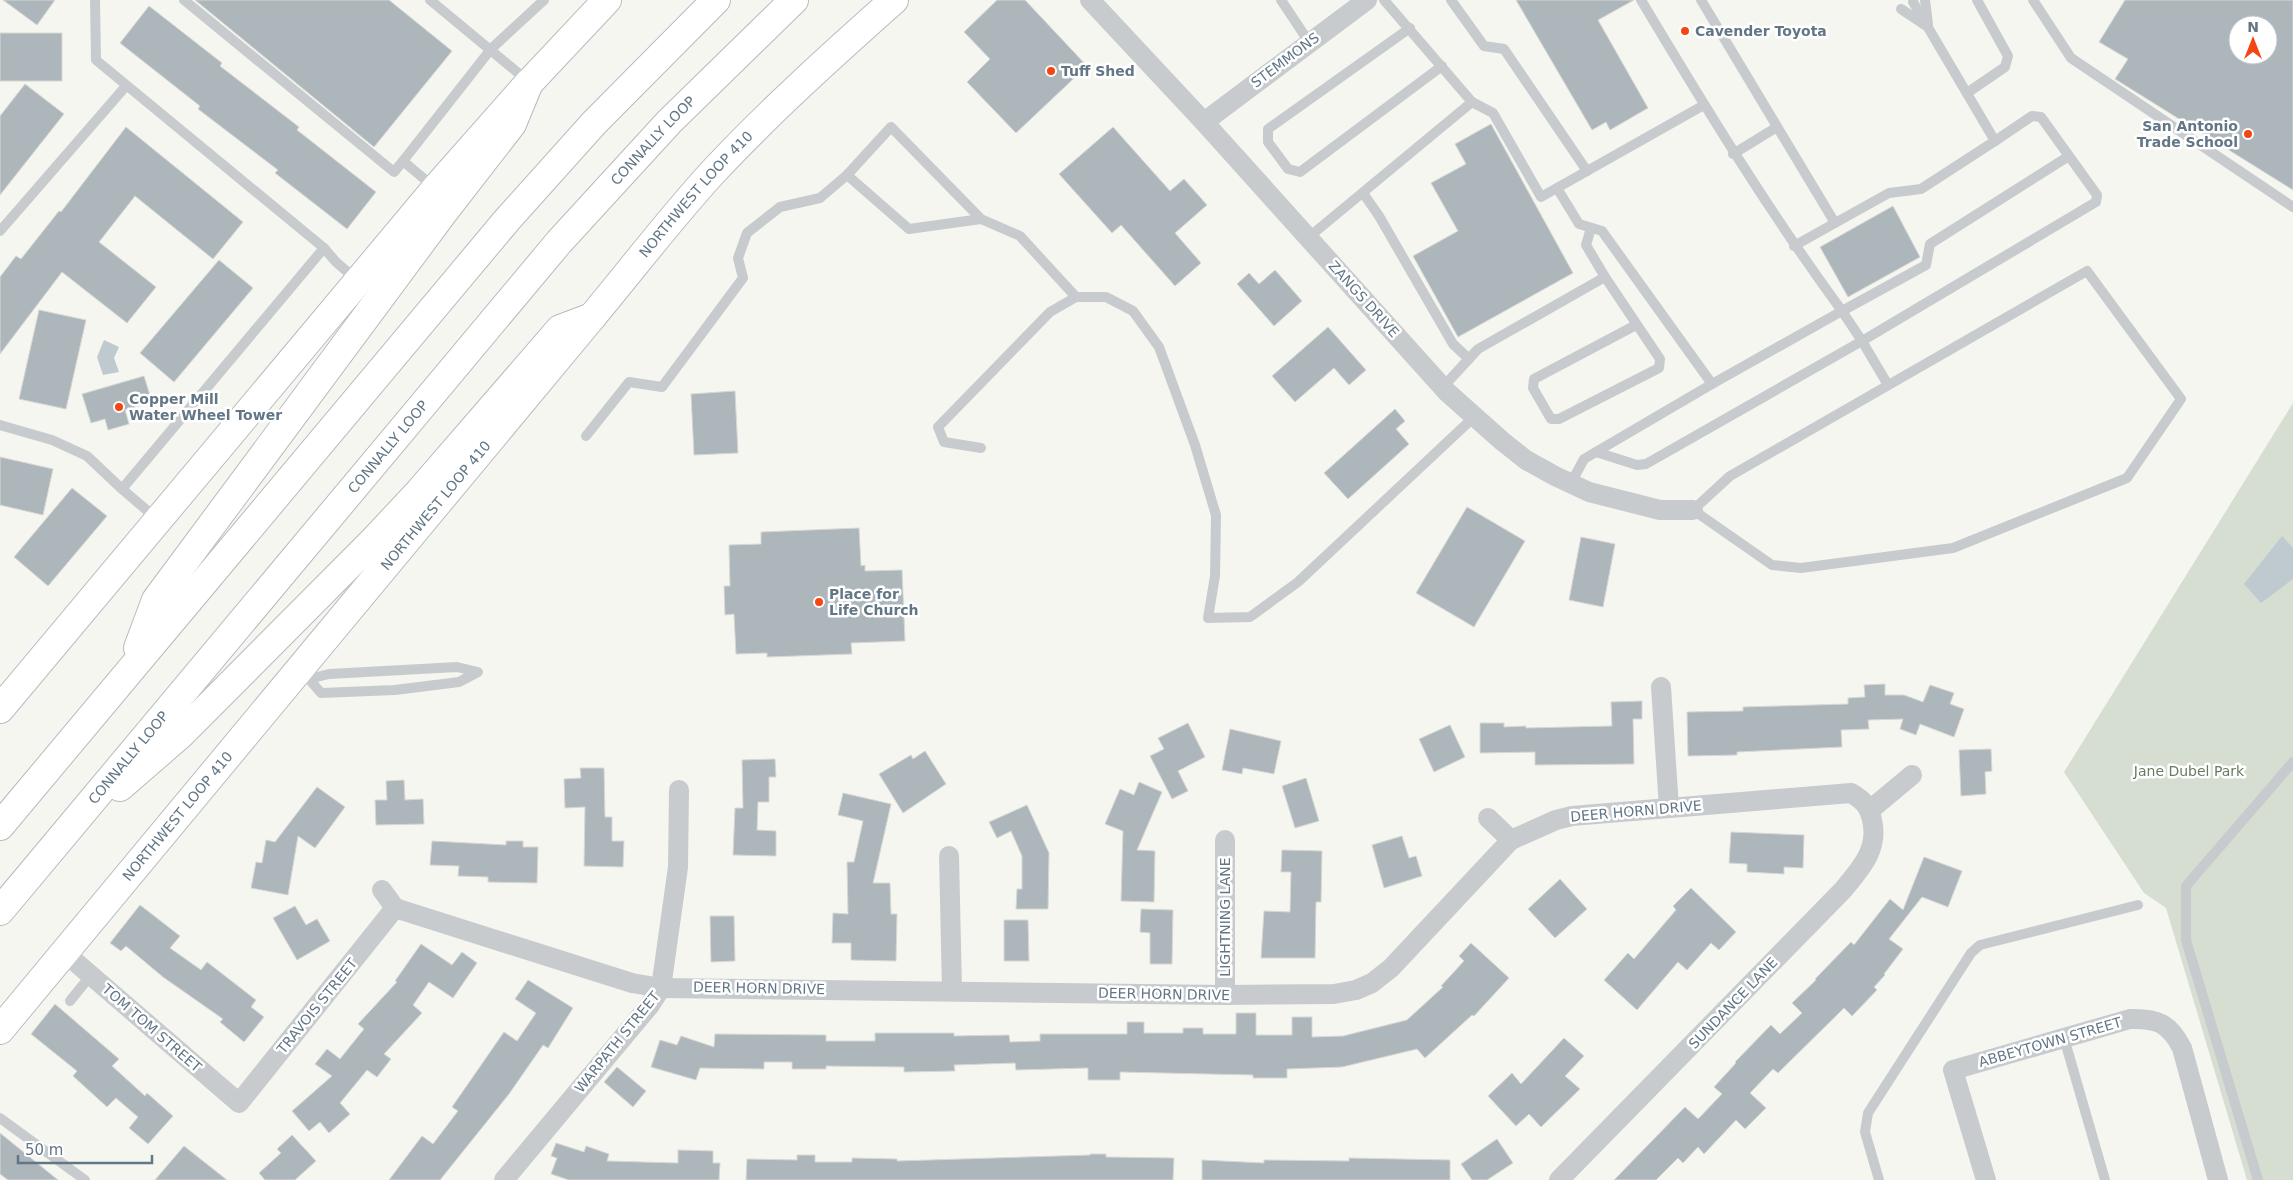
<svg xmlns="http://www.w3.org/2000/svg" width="2293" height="1180" font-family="'DejaVu Sans',sans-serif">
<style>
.park{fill:#d6ded2}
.water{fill:#becacf}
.building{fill:#adb6bb;stroke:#d7d7d4;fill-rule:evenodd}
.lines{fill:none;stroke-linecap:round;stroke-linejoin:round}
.secondary-casing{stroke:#b7bdc1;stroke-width:30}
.primary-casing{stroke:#b8bcc0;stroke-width:30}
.highway-casing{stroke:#b7bbbe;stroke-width:30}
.lane{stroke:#c8cbce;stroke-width:10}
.street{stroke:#c8cbce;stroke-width:20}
.secondary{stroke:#fff;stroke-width:28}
.primary{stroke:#fff;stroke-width:28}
.highway{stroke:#fff;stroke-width:28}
.poi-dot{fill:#f44613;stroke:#fff;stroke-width:2}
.labels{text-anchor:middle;stroke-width:5;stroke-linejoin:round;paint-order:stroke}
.poi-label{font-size:14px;font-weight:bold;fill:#627686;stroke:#fff;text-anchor:start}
.street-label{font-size:14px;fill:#627686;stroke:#fff}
.park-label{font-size:14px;fill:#677c61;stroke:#fff}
</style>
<rect width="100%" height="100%" fill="#f6f6f1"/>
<path class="park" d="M2293,403V1180H2247L2166,908L2144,893L2064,772Z"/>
<g class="water">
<path d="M104,340L119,347L114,358L119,372L103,375L97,357Z"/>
<path d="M2282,536L2293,548V579L2261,603L2244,584Z"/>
</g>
<g class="building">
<path d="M3,0H55L37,25Z"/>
<path d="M195,0H389L452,51L374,147Z"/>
<path d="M997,0H1025L1087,66L1016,133L967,82L990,59L964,32Z"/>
<path d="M1516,0H1634L1598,20L1648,108L1610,130L1606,122L1592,130Z"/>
<path d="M2125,0H2293V190L2115,79L2128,59L2099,42ZM2238,25H2268V55H2238Z"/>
<path d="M149,6L222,63L220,66L299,127L297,130L376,192L347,229L275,173L278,170L198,109L200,106L120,43Z"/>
<rect x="0" y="33" width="62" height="48"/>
<path d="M25,84L64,114L0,195V116Z"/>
<path d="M1491,124L1573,273L1458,337L1413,256L1458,231L1431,183L1466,164L1455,144Z"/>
<path d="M126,127L243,222L213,259L135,196L99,242L156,287L127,323L62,272L0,354V277L16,256L21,259L59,211L61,212Z"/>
<path d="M1113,127L1170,191L1184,179L1207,205L1175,233L1201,263L1175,286L1121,225L1112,233L1059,174Z"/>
<path d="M1893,206L1920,257L1848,297L1820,247Z"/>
<path d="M219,260L253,288L174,382L140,353Z"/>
<path d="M1275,270L1302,301L1274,326L1237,284L1249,273L1259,284Z"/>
<path d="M39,310L86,320L66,409L19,399Z"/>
<path d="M1328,327L1366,370L1349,385L1334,368L1295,402L1272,376Z"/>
<path d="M144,376L152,402L125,410L129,424L108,430L105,419L91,423L82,394Z"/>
<path d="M735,391L738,453L694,455L691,394Z"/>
<path d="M1395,409L1405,421L1396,429L1409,444L1348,499L1324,473Z"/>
<path d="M0,457L53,469L43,515L0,505Z"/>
<path d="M72,488L107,516L48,586L14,557Z"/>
<path d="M1467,507L1525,541L1474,627L1416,593Z"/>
<path d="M859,528L861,566L865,565V571L902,570L905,641L851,643L852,654L767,657V653L736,654L734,614L725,615L724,586H730L729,545L761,544V532Z"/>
<path d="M1581,537L1615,544L1603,607L1569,600Z"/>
<path d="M1885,684V695H1904L1923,702L1930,685L1954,693L1950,704L1964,709L1954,737L1920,724L1916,735L1900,729L1903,719L1868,720L1869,729L1841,730L1842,747L1737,752V755L1688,756L1687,712L1743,711V707L1848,704V698L1865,697L1864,685Z"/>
<path d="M1642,701V719H1633L1634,764L1535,765V752L1480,753V723H1504V727L1526,726V728L1612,726L1611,702Z"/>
<path d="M1188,723L1205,757L1178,771L1188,791L1172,799L1150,756L1164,749L1158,738Z"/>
<path d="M1450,725L1465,757L1434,772L1419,739Z"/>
<path d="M1230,729L1281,741L1274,774L1243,768L1242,774L1222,770Z"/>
<path d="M1991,749L1992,771L1985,772L1986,794L1961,796L1959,750Z"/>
<path d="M925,751L946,784L903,813L879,774L911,755L913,759Z"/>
<path d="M775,759L776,777H769V802H758L757,830L776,831V856L733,855L735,808H743L742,760Z"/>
<path d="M580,768H604L605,817H612V841H624L623,867L584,866L585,807L565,808L564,779L581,778Z"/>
<path d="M1306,778L1319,821L1295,828L1282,786Z"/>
<path d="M404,780L405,800L423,799L424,824L376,825L375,800H387L386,781Z"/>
<path d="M1139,782L1162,792L1137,850L1155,851L1154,902L1121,901L1123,831L1105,824L1120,789L1134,795Z"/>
<path d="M317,787L345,807L315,848L298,836L288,895L251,888L256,862L262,863L266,840L275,842Z"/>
<path d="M843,793L891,804L873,883H890L891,914H897L896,961L851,960V943H832L833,913L848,914L847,862H854L863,821L838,815Z"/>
<path d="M1027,805L1049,853L1048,909H1016L1017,889H1022V856L1011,831L997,838L989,822Z"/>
<path d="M1731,832L1804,835L1803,868L1784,867V874L1747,872V864L1729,863Z"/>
<path d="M1402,836L1409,858L1416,856L1422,876L1384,888L1372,845Z"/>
<path d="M432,841L506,845V841H523V847H538L537,883L488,882V877L458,876L459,866L430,865Z"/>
<path d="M1282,850L1322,851L1321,902H1316L1315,958H1261L1264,911L1290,912L1291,872H1281Z"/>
<path d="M1924,857L1962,871L1948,907L1922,897L1889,939L1903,949L1884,974L1885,975L1874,987L1877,990L1852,1016L1844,1008L1778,1073L1773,1069L1750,1093L1766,1108L1745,1129L1736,1120L1704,1154L1698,1147L1683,1163L1678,1158L1656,1180H1614L1685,1107L1698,1119L1722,1094L1714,1087L1736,1063L1735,1062L1771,1025L1780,1034L1802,1013L1792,1003L1816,980L1815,979L1851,942L1854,945L1890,899L1903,910Z"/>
<path d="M1560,879L1587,909L1555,938L1528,909Z"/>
<path d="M1691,888L1736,932L1719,950L1711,943L1687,970L1678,962L1637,1010L1604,980L1628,953L1634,959L1676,910L1673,906Z"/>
<path d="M140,905L180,936L170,948L201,970L207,962L256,1000L251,1007L264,1017L244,1042L220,1022L223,1019L163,977L126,946L121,951L110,943Z"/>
<path d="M295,906L306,925L317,919L330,941L297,960L273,918Z"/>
<path d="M1141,909L1173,910L1172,964H1150V933L1140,932Z"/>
<path d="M710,916H734L735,961L711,962Z"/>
<path d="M1004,920H1028L1029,961H1004Z"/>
<path d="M1471,943L1509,978L1474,1016L1472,1015L1425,1058L1417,1049L1342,1067L1287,1069V1078H1253V1075L1120,1072V1080H1088V1068L1016,1070L1015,1063L954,1065L955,1071L904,1072V1067L826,1066V1069H792V1062H764V1069L700,1068L696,1080L651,1067L660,1040L677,1045L681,1036L714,1047L715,1034L826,1035V1041H875V1033H954V1036L1009,1035L1010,1042L1040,1041V1034H1127V1022H1144V1033H1183V1028H1203V1034H1236V1013H1256V1035H1292V1017H1312V1037L1343,1036L1407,1020L1443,987L1441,986L1464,961L1459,956Z"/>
<path d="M421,944L452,965L462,952L477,963L453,998L429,982L413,1005L422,1013L384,1054L391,1059L377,1077L367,1070L340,1103L350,1114L329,1133L320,1122L309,1131L292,1111L332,1076L315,1064L327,1049L340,1059L364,1029L358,1024L397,982L395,981Z"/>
<path d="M528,980L573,1008L548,1048L543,1045L509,1094L440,1180H389L422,1136L433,1144L458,1111L452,1107L504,1032L517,1041L536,1013L515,999Z"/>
<path d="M55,1004L119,1059L112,1066L145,1096L147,1093L173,1116L148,1144L129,1128L138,1117L116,1098L107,1107L73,1076L77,1071L31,1034Z"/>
<path d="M1564,1038L1584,1056L1565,1076L1580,1089L1541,1127L1529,1114L1516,1126L1488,1096L1512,1073L1521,1084Z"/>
<path d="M617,1067L646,1091L633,1107L604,1082Z"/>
<path d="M0,1133L58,1180H8L0,1174Z"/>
<path d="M292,1135L316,1161L295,1180H265L259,1173L281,1153L277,1149Z"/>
<path d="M1497,1139L1513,1163L1487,1180H1472L1461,1164Z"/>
<path d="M556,1143L584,1152L586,1146L609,1154L607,1161L678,1163V1150L713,1151V1163H720L719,1180H569L551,1174L557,1158L551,1156Z"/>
<path d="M184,1146L227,1180H155Z"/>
<path d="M1090,1154H1106V1157L1174,1158L1173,1180H746L747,1159L797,1160V1155H815V1162H852V1158L897,1159V1161L1090,1155Z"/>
<path d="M1349,1158L1450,1160V1180H1202V1160L1264,1163V1160L1349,1161Z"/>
</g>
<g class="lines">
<defs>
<g id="secondary">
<path d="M0,709L436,188L526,86"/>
<path id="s1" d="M0,1030L592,317"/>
</g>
<g id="primary">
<path d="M529,83L607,0"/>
<path id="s2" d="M592,317C632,269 670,219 712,173C769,112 831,56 894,0"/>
</g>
<g id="highway">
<path d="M138,648L156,600L443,213L512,124L529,83"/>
<path d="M120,787L181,734L375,539L419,492L560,329L592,317"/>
<path d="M0,826L507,220L594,123L716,0"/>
<path id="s3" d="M0,911L559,242L669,122L794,0"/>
</g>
</defs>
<use href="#secondary" class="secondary-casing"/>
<use href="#primary" class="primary-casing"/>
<use href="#highway" class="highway-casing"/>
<g class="lane">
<path d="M95,0L96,60L324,248"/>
<path d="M184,0L394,172L403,161L435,188"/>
<path d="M430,0L529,82"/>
<path d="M1281,0L1309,42"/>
<path d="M1451,0L1484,46L1504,49L1587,171L1557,188L1579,224L1602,231L1712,384L1584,459L1571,483"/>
<path d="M1641,0C1705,107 1768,210 1842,311L1712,384"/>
<path d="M1701,0L1835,223L1794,246"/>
<path d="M1925,0L1928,24"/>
<path d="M2033,0L2071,58L2293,207"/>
<path d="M1901,9L1925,25"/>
<path d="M1410,28L1268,129V142L1288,169L1300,172L1442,66"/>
<path d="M1967,93L2005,67L2008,56L1977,0"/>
<path d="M1472,102L1493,113L1541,197L1557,188"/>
<path d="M1995,141L2032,116L2041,117L2097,195L2096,202L1862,341L1842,311L1926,265L1930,244L2069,156"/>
<path d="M1733,154L1777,127"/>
<path d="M403,161L491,49L544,0"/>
<path d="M1587,171L1704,105"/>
<path d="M1363,193L1379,216L1453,344L1469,359"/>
<path d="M981,219L909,229L847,175L891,127L981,219L1020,236L1076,297"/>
<path d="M1835,223L1889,193L1921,189L1995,141L1913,2"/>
<path d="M0,231L126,86"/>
<path d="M1309,237L1472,102L1384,0"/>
<path d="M2087,271L2181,399L2127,478L1953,548L1801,568L1772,565L1693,510L1730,476Z"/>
<path d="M1605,277L1660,359L1659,368L1559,419H1551L1533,388L1534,379L1636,325"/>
<path d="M1443,387L1478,349L1605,277L1586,245L1591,228"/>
<path d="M0,425L52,440L87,456L122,489"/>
<path d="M586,436L629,382L662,387L743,278L738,258L747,233L780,207L820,198L847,175"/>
<path d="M981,448L944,442L938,427L1050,312L1076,297H1106L1133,311L1159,347L1195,445L1216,515L1215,576L1208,618L1250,617L1298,582L1474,417"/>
<path d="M1596,452L1637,465L1646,464L1862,341L1888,385"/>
<path d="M157,519L122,489L324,248L336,262L358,281"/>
<path d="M299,673L309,679L321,693L395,690L459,682L478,672L457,667L329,674L309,679"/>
<path d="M70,1001L91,975"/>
<path d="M2064,1038L2105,1180"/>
<path d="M0,1118L85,1180"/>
<path d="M1879,1180L1865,1132L1868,1113L1971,953L1980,945L2138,905"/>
<path d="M2258,1180L2186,940V886L2293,762"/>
</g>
<g class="street">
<path d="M1090,0L1204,122L1447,392L1502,441L1526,460L1555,476L1589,492L1660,510H1693"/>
<path d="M1204,122L1367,0"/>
<path d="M1661,687L1669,808"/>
<path d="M1870,810L1912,775"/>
<path d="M1488,818L1511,840"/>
<path d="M949,856L952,990"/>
<path d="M382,890L395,908"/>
<path d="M395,908L632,983L661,988L1225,995L1334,994L1356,990L1372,983L1391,968L1511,840L1556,820L1572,816L1851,793C1863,800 1869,806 1872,820C1879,849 1861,868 1843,890L1559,1180"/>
<path d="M65,953L239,1103L395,908"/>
<path d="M1225,995V840"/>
<path d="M504,1180L650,1005L661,988L678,867L679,790"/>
<path d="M1986,1180L1953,1070L2130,1019C2157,1018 2169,1023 2182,1048L2218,1180"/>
</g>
<use href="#secondary" class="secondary"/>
<use href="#primary" class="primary"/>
<use href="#highway" class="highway"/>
</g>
<g class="poi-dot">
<circle cx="1685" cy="31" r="5"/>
<circle cx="1051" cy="71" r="5"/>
<circle cx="2248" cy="134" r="5"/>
<circle cx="119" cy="407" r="5"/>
<circle cx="819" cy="602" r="5"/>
</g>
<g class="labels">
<g class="poi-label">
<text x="1695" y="36">Cavender Toyota</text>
<text x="1061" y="76">Tuff Shed</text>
<text x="2238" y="131" text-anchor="end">San Antonio<tspan x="2238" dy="16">Trade School</tspan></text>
<text x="129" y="404">Copper Mill<tspan x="129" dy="16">Water Wheel Tower</tspan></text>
<text x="829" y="599">Place for<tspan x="829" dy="16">Life Church</tspan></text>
</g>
<g class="street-label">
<text transform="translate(1285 60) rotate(-37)" y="5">STEMMONS</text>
<text dy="5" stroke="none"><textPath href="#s3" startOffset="1010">CONNALLY LOOP</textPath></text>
<text dy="5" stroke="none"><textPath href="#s2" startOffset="161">NORTHWEST LOOP 410</textPath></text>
<text transform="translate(1364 299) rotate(48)" y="5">ZANGS DRIVE</text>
<text dy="5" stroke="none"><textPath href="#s3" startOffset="605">CONNALLY LOOP</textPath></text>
<text dy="5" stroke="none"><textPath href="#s1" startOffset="682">NORTHWEST LOOP 410</textPath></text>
<text dy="5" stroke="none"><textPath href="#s3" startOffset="200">CONNALLY LOOP</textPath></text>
<text transform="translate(1636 811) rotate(-5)" y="5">DEER HORN DRIVE</text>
<text dy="5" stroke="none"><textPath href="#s1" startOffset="278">NORTHWEST LOOP 410</textPath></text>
<text transform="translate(1225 917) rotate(-90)" y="5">LIGHTNING LANE</text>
<text transform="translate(759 988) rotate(1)" y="5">DEER HORN DRIVE</text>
<text transform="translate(1164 994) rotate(1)" y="5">DEER HORN DRIVE</text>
<text transform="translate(1733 1003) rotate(-46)" y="5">SUNDANCE LANE</text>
<text transform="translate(317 1006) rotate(-51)" y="5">TRAVOIS STREET</text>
<text transform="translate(152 1028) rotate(41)" y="5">TOM TOM STREET</text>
<text transform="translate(617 1042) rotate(-51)" y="5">WARPATH STREET</text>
<text transform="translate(2050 1042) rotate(-16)" y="5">ABBEYTOWN STREET</text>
</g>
<g class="park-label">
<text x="2189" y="776">Jane Dubel Park</text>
</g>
</g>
<g transform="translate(2253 40)"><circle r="24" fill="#ffffff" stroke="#c0c8cf"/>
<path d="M0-4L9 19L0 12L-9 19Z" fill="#f44613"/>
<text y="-8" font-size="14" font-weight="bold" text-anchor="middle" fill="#627686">N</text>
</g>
<path d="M18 1155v8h134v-8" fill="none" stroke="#627686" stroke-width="2.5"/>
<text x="25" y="1155" font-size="15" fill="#627686" stroke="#ffffff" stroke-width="4" paint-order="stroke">50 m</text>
</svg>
